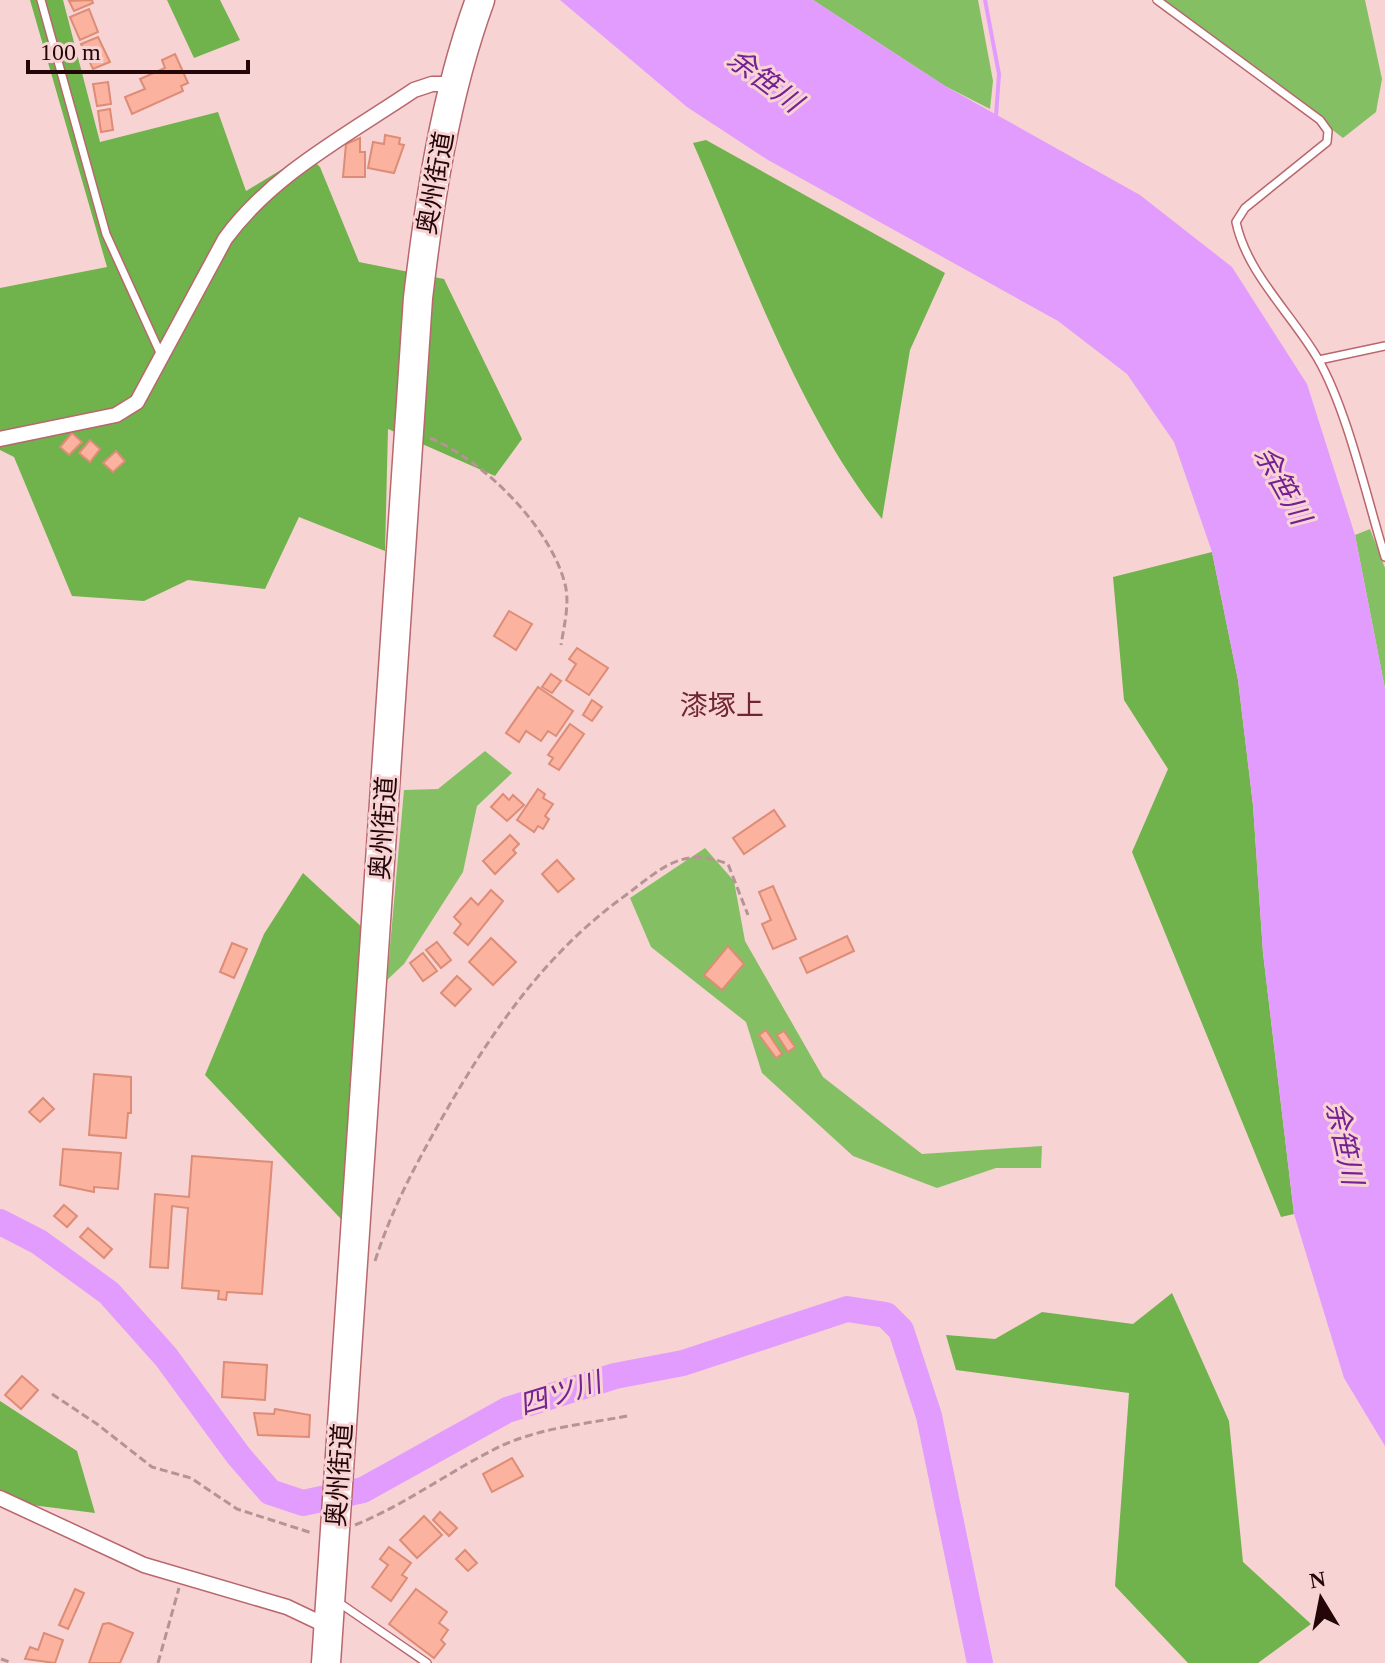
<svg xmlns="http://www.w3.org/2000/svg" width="1385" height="1663" font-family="'Times New Roman','Noto Sans JP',serif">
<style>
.green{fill:#84c063}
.forest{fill:#70b24b}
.water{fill:#e19cfd}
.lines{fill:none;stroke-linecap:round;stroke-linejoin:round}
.stream{stroke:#e19cfd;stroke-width:4}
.river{stroke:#e19cfd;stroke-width:26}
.building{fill:#fbb29e;stroke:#dd8c76;stroke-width:2}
.lane-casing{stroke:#b8676d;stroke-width:10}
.street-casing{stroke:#b8676d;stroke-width:17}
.highway-casing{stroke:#b8676d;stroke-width:31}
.path{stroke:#b69395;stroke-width:3;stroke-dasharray:8 4;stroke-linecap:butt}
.lane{stroke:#fff;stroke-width:7}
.street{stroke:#fff;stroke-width:14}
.highway{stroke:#fff;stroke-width:28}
.labels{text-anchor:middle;stroke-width:6;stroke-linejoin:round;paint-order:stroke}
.street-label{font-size:26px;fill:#240609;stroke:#f8d3d4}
.water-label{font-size:28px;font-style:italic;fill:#762193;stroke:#f8d3d4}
.neighbourhood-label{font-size:28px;fill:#702630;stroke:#f8d3d4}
</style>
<rect width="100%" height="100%" fill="#f8d3d4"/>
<g class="green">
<path d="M813,0H978L993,81L990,109L945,86Z"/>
<path d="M1163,0H1365L1382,79L1376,112L1343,138Z"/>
<path d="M1370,529L1385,568V689L1355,535Z"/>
<path d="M485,751L512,773L477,806L463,872L404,964L387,980L404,790L438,789Z"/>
<path d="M705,848L734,881L745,941L823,1077L922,1154L1042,1146L1041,1168H996L937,1188L853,1156L762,1073L746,1022L651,947L630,898Z"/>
</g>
<g class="forest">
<path d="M30,0H63L100,142L218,112L246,191L307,154L320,167L359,262L444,279L522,439L495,476L388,429L385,551L299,517L265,589L188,580L144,601L72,596L14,457L0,450V288L107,267Z"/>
<path d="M167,0H220L240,40L194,58Z"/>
<path d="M706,140L945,273L910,350L882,519C800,417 746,264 693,143Z"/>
<path d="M1212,552L1238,680L1253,805L1263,953L1294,1214L1281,1217L1132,852L1168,769L1124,700L1113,577Z"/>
<path d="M303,873L364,929L341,1219L205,1075L264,934Z"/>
<path d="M1172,1293L1229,1421L1243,1562L1311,1624L1258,1663H1188L1115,1586L1129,1393L956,1370L946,1335L995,1339L1042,1312L1133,1324Z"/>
<path d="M0,1401L77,1451L95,1513L0,1501Z"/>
</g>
<path class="water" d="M560,0H813L945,86L1140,195L1232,267L1307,384L1355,535L1385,689V1446L1344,1378L1294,1214L1263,953L1253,805L1238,680L1212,552L1174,442L1127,374L1058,321L768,160L687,107Z"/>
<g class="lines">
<path class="stream" d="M985,0L999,74L996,116"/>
<path class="river" d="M0,1222L39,1242L109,1293L166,1357L238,1455L270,1492L303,1503L363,1490L507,1410L615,1376L683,1363L847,1309L886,1315L901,1330L929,1416L980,1663"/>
</g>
<g class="building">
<path d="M92,0L93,3L74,11L69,1Z"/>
<path d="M89,9L98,32L80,40L70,17Z"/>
<path d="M98,37L110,62L93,69L81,44Z"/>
<path d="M175,54L188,83L181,86L183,91L132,114L125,97L145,89L140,79L165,68L162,60Z"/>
<path d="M108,82L111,104L97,106L93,84Z"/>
<path d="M110,109L113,130L101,132L98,111Z"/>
<path d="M385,135L400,138L399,144L404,145L394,173L368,168L373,142L384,144Z"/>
<path d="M360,138V152H365V177H343L346,144Z"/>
<path d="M72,433L82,442L69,455L60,447Z"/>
<path d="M90,440L100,449L90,462L79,453Z"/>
<path d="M116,451L125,461L113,472L103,463Z"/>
<path d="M509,611L532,624L516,650L494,636Z"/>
<path d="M577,648L608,668L589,695L566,680L576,664L569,659Z"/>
<path d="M551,674L561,681L552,693L542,687Z"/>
<path d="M538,687L573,711L556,736L548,731L541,741L526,731L519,742L506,733Z"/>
<path d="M592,700L602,707L592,721L583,715Z"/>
<path d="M570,724L584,734L559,770L549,764L553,758L548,755Z"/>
<path d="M538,789L545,794L543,798L553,804L545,816L549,819L543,829L538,826L534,832L517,820Z"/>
<path d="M503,794L509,800L513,795L524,805L507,821L491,807Z"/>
<path d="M774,810L785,826L744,854L733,838Z"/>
<path d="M510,835L519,844L513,850L516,853L495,874L483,861Z"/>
<path d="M557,860L574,879L558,892L542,874Z"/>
<path d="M773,886L796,939L773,949L762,924L771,920L759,892Z"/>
<path d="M491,890L503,901L468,945L454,933L461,924L454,917L471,898L478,905Z"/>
<path d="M847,936L854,951L807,973L800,958Z"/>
<path d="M491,938L516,962L493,985L469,962Z"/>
<path d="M437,942L451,960L441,968L426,950Z"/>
<path d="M232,943L247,949L234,978L220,972Z"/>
<path d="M728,946L744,964L722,990L704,975Z"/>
<path d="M423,953L437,971L423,981L410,963Z"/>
<path d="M457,976L471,989L455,1006L441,993Z"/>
<path d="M766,1030L782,1054L776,1058L759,1035Z"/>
<path d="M784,1031L795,1047L788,1052L777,1035Z"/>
<path d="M94,1074L131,1077V1113H128L126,1138L89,1135Z"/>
<path d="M43,1098L54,1109L40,1122L29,1112Z"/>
<path d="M63,1149L121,1153L118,1189L94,1187V1192L60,1185Z"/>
<path d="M192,1156L272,1162L262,1294L227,1292L226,1300L218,1299L219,1291L182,1288L188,1208L172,1206L168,1268L150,1267L155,1194L189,1197Z"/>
<path d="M64,1205L77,1216L67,1227L54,1216Z"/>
<path d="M88,1228L112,1249L104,1258L80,1237Z"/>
<path d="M224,1362L267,1365L265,1400L222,1397Z"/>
<path d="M22,1376L38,1390L21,1409L5,1395Z"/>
<path d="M275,1409L310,1415L309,1437L258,1435L254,1413L274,1414Z"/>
<path d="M512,1458L523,1476L492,1492L483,1474Z"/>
<path d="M440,1512L457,1528L449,1536L433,1520Z"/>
<path d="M424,1516L442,1535L417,1558L400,1540Z"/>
<path d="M389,1547L411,1563L402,1575L407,1578L391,1601L372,1587L388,1565L380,1559Z"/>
<path d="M465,1550L477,1563L468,1571L456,1559Z"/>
<path d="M75,1589L84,1593L68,1629L59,1625Z"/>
<path d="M416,1589L447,1612L439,1623L448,1630L441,1640L445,1644L434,1658L389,1624Z"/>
<path d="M109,1623L133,1633L120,1663H89L103,1624Z"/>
<path d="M44,1633L63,1640L55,1663L25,1659L30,1647L38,1650Z"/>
</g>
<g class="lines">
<defs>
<g id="lane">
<path d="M41,0L106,234L162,357"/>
<path d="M1157,0L1320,120L1328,131L1327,142L1245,208L1236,222C1247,274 1292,314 1318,359C1347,409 1367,499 1385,557"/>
<path d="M1319,360L1385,346"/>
<path d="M338,1602L427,1663"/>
</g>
<g id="street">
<path d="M0,439L116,415L137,402L225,239C272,174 349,134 414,90L432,84H453"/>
<path d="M0,1498L144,1565L287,1607L327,1626"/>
</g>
<path id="highway" d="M326,1663L418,298C430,197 445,96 480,0"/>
</defs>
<use href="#lane" class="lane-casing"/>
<use href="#street" class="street-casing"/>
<use href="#highway" class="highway-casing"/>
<g class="path">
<path d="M430,438C483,460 550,526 565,584C570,603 564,626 561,645"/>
<path d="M375,1261C393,1206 414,1168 442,1118C491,1032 545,953 626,895C662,868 682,846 728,864L748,915"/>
<path d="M52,1394L97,1424L152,1467L191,1478L237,1509L312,1533"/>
<path d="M355,1525C407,1504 451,1470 501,1446C540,1428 585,1424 627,1416"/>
<path d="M1,1659L12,1663"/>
<path d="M158,1663L179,1588"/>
</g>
<use href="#lane" class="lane"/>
<use href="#street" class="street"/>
<use href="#highway" class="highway"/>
</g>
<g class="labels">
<g class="street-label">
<text transform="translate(435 183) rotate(-80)" y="9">奥州街道</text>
<text transform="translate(383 828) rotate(-86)" y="9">奥州街道</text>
<text transform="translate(339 1475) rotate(-86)" y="9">奥州街道</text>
</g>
<g class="water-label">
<text transform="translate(765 80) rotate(37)" y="10">余笹川</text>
<text transform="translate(1283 485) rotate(61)" y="10">余笹川</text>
<text transform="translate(1345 1143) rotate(78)" y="10">余笹川</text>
<text transform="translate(560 1393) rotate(-17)" y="10">四ツ川</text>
</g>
<g class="neighbourhood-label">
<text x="722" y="715">漆塚上</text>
</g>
</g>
<g transform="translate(1321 1599) rotate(350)" stroke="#f8d3d4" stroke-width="6" paint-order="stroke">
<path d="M0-6L14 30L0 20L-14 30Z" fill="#240609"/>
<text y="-12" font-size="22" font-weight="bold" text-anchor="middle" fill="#240609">N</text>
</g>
<path d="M28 60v12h220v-12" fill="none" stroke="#240609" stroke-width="4"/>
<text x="40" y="60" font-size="24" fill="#240609" stroke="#f8d3d4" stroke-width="6" paint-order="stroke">100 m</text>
</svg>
